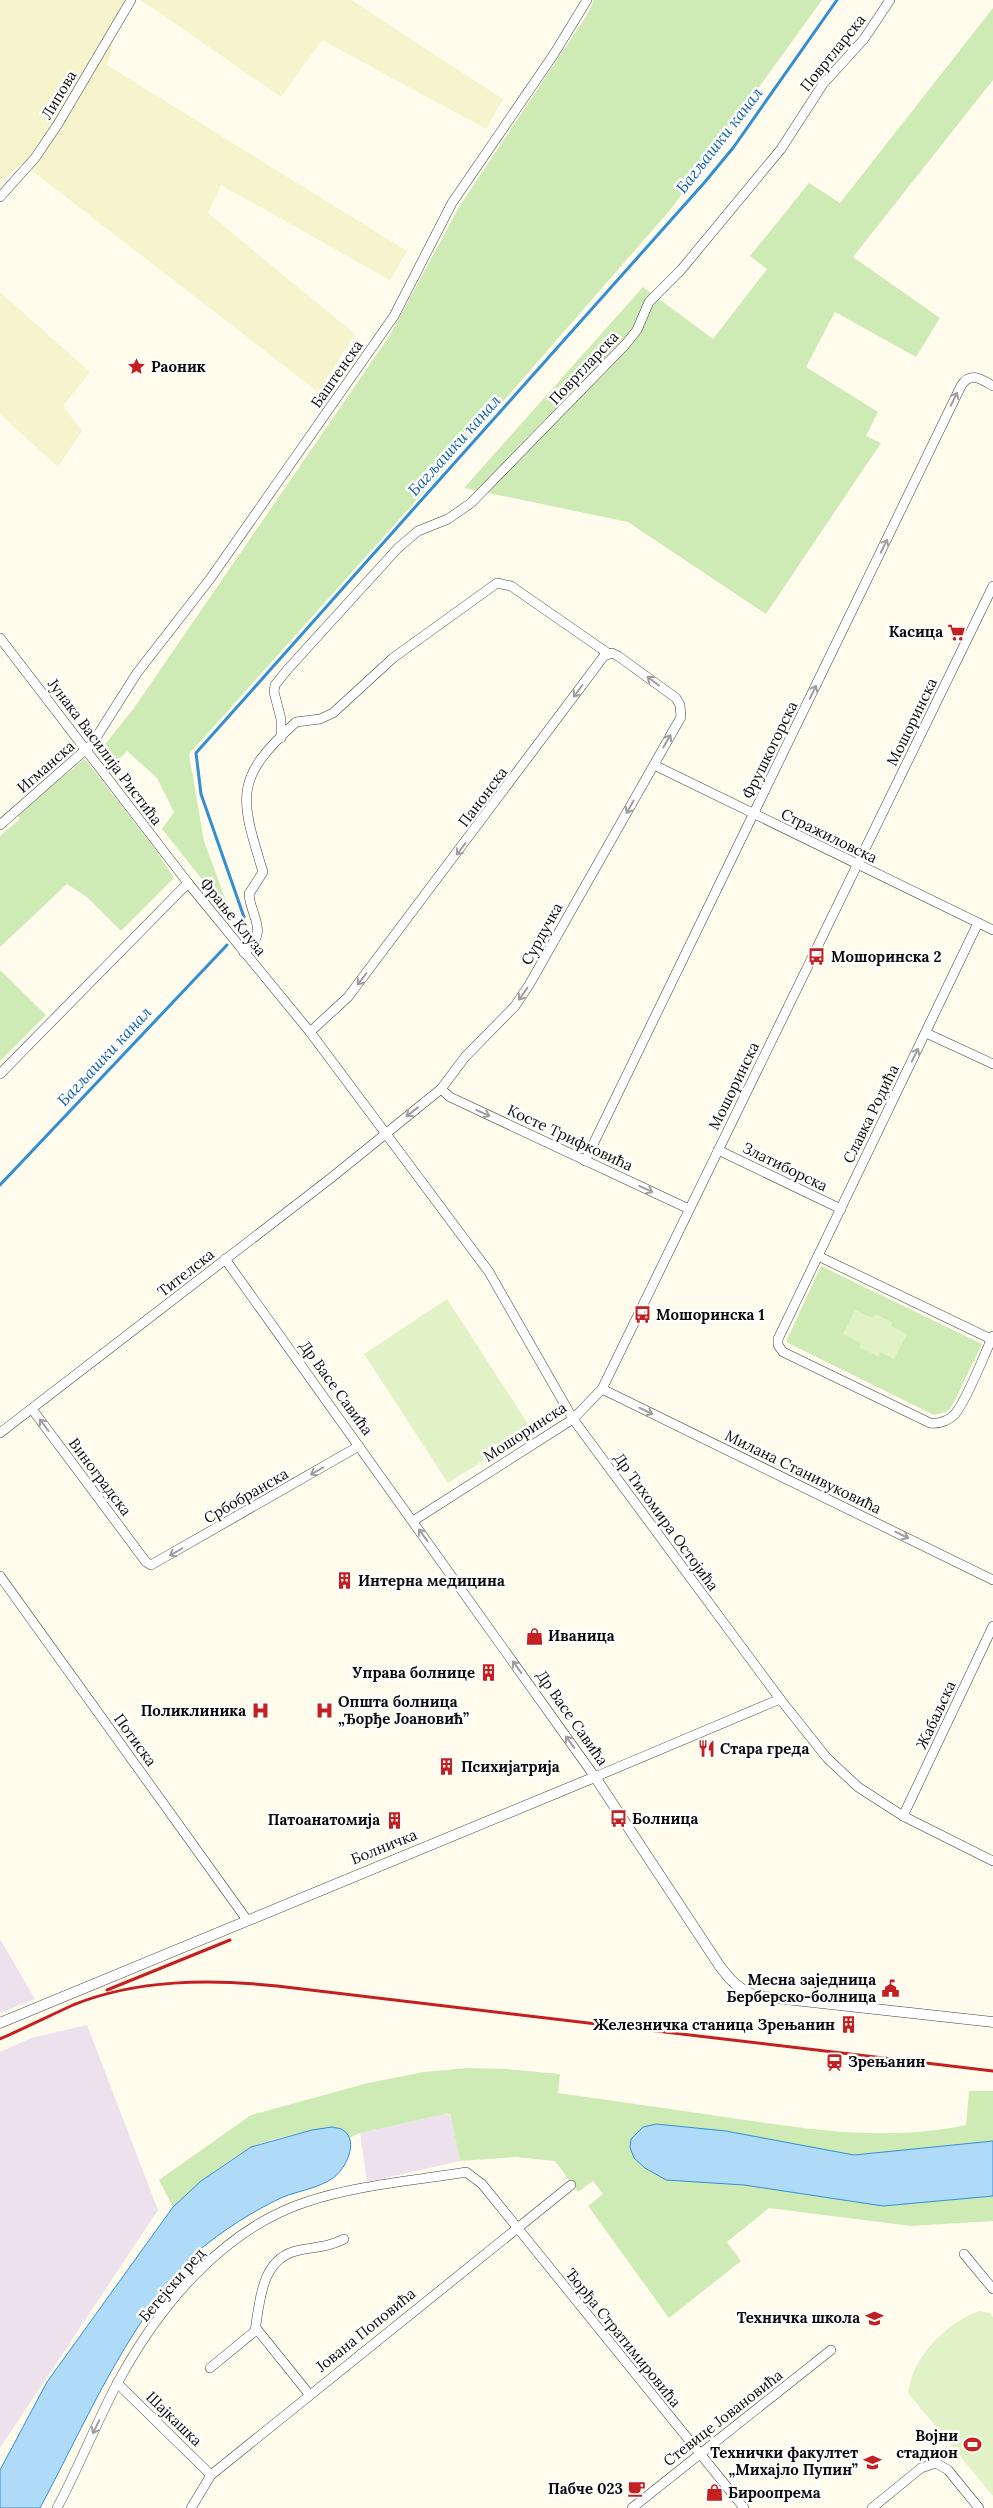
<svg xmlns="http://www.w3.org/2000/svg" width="993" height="2508" font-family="Lora,serif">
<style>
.industrial{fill:#ece1ec}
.farmland{fill:#f6f4cc}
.green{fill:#cfebb5}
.pitch{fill:#e2f2c7}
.water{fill:#afdbf9;stroke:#338ed3}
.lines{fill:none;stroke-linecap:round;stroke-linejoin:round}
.stream{stroke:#338ed3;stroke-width:3}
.minor-casing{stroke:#404040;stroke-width:10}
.tertiary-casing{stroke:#404040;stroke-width:11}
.minor{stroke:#fff;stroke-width:9}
.tertiary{stroke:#fff;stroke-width:10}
.rail{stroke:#c41f21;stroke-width:3}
.oneway{stroke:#9e9e9e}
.labels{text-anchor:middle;stroke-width:5;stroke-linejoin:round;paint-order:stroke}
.street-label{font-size:15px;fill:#0d0d0d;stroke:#fff}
.poi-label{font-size:15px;font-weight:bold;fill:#0d0d0d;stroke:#fff;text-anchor:start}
.water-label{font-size:16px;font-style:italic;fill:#115fa5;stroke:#fff}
</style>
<rect width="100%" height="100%" fill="#fffced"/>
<g class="industrial">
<path d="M0,1939L35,1999L0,2013Z"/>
<path d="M87,2025L158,2210L0,2448V2052L31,2038Z"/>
<path d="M450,2113L460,2161L367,2182L360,2133Z"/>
</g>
<g class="farmland">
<path d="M0,0H124L107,65L407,251L390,280L221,185L208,213L355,334L318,392L22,163L0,182Z"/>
<path d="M141,0H351L503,99L486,129L322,40L281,97Z"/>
<path d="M0,292L90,372L63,406L82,431L58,467L0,414Z"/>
</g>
<g class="green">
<path d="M594,0H822L671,209L430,485L189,754L204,841L232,917L162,829L174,812L157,778L127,751L112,766L102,748L134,708L390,335L459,207L587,15Z"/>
<path d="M993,8V80L853,257L940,318L916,357L835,312L806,367L878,412L866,436L881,443L766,614L628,522L464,488L643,287L713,339L767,269L750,256L809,183L840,203Z"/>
<path d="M85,759L155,849L174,878L121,931L87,897L67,884L0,947V836L20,819L16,814Z"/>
<path d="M0,970L46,1015L0,1061Z"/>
<path d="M821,1266L982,1344L951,1408L946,1412L934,1415L786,1342Z"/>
<path d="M468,2068L506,2069L560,2074L558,2093C615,2101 673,2109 731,2118C809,2129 887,2142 966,2125L969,2091H993V2221L911,2226L769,2208L727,2242L741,2261L669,2318L588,2206L603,2194L593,2181L578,2192L555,2161L516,2157L460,2161L450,2113L360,2133L349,2138C347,2136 345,2131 342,2130C330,2123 261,2141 249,2148C221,2165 196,2185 173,2207L159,2180L251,2115L368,2083L424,2072Z"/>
</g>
<g class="pitch">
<path d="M447,1299L532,1430L448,1483L364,1354Z"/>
<path d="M855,1310L873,1318L875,1314L892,1322L891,1326L907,1334L894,1359L880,1352L878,1356L859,1347L861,1343L843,1334Z"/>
<path d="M979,2311L990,2313L993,2317V2496L908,2393C912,2357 945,2324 979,2311Z"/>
</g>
<g class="water">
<path d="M656,2124L726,2131L854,2155L993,2141V2196L883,2206L744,2185L666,2180L645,2168L634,2158L630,2147L631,2139L643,2127Z"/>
<path d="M332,2127C335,2128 341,2128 343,2130C360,2141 345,2170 333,2178C319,2188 298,2191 283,2197C253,2211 223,2230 197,2252C182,2265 170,2282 158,2298C110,2363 78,2437 40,2508H0V2470L47,2382L173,2207L201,2181L251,2147L312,2130Z"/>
</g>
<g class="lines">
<g class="stream">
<path d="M239,932L244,917L201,794L196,753L704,183L733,148L837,0"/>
<path d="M0,1185L227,945"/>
</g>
<defs>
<g id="minor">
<path d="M0,197L35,158L58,124L131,0"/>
<path d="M0,638L188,883"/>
<path d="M281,738V719L274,692L275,685L287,670L398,548L418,531L448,519L471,503L625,345L637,330L649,302L681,270L781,149L823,84L864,39L890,0"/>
<path d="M654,765L993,930"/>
<path d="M0,825L92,744L137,673L210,579L394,316L452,203L554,54L587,0"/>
<path d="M978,923L778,1339V1345L783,1352L930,1423C939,1424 948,1421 955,1414C967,1400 984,1355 993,1336"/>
<path d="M244,953C270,930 251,919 249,894L263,872C240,797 233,779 296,722L320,719L333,713L393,658L497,583L511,586L609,654"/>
<path d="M926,1033L993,1064"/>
<path d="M0,1074L188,883L310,1032L489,1272L573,1419L780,1699L827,1758L858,1787L903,1816L993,1861"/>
<path d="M441,1089L450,1097L689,1209"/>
<path d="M718,1150L841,1209"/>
<path d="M585,1161L961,386C970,371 981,379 993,386"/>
<path d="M818,1256L993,1340"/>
<path d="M225,1259L595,1777L780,1699"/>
<path d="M602,1389L993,1580"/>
<path d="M32,1409L146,1562L151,1565L359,1446"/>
<path d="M0,1433L331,1178L441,1089L465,1057L515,1006L529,985L681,717L680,705L676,698L618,656L612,653L604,656L348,997L310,1032"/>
<path d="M413,1521L573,1419L602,1389L993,586"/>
<path d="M0,1576L247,1920"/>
<path d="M903,1816L993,1626"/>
<path d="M964,2254L993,2289"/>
<path d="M256,2328L309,2394"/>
<path d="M210,2368L255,2331C260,2300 261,2257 300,2250C316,2247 329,2247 344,2239"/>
<path d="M117,2383L211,2475"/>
<path d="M57,2508C79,2467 96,2423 118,2382C159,2306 222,2230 306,2202C357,2185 413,2181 466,2172L482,2184L744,2508"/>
<path d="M191,2508L211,2475L571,2185"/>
<path d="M632,2508L831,2350"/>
<path d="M872,2508L921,2468L936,2463L948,2470L979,2508"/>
</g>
<path id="tertiary" d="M0,2023L595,1777L719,1965C729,1979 740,1991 757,1996L993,2022"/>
</defs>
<use href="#minor" class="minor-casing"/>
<use href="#tertiary" class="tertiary-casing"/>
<use href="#minor" class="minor"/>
<use href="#tertiary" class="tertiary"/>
<g class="rail">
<path d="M107,1990L230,1940"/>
<path d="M0,2039C25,2028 49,2016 73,2005C137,1979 210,1979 277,1986L993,2071"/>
</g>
</g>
<defs><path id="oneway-shaft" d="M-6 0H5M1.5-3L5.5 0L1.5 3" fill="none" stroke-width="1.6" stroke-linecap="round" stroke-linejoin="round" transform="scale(1.25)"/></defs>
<g class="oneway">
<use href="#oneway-shaft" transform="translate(954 399) rotate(-64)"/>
<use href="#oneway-shaft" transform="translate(884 546) rotate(-64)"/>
<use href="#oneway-shaft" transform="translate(653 681) rotate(-143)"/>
<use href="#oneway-shaft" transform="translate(578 691) rotate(127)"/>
<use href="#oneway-shaft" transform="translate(813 692) rotate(-64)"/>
<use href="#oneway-shaft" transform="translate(667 741) rotate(-60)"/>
<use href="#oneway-shaft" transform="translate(630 807) rotate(119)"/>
<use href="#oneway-shaft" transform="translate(461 849) rotate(127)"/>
<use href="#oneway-shaft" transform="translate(362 979) rotate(127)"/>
<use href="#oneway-shaft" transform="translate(523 994) rotate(125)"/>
<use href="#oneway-shaft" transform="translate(915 1055) rotate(-64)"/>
<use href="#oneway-shaft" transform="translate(412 1112) rotate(142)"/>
<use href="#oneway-shaft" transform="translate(483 1113) rotate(25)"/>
<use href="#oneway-shaft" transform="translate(646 1189) rotate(25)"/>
<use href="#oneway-shaft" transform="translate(646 1411) rotate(26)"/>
<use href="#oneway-shaft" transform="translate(44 1425) rotate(-127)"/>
<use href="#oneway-shaft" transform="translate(317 1471) rotate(150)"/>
<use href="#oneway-shaft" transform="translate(423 1535) rotate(-126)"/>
<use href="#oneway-shaft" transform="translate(902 1535) rotate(26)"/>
<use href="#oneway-shaft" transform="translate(176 1552) rotate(150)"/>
<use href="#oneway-shaft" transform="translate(517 1667) rotate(-126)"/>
<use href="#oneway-shaft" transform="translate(570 1742) rotate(-126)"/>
<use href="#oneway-shaft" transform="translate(96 2427) rotate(116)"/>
</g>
<defs>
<symbol id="sight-bare" viewBox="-9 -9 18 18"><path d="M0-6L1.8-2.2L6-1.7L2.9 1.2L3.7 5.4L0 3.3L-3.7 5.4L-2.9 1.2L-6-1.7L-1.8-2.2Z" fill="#c41f21" stroke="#fff" stroke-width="2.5" paint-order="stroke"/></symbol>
<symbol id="supermarket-bare" viewBox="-9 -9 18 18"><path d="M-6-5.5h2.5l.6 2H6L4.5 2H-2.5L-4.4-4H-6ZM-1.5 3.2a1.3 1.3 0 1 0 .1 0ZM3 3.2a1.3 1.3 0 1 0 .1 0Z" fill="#c41f21" stroke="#fff" stroke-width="2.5" paint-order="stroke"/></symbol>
<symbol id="bus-bare" viewBox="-9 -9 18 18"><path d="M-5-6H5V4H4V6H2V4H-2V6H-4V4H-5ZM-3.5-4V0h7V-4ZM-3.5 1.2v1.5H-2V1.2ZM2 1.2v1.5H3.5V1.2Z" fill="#c41f21" stroke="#fff" stroke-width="2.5" paint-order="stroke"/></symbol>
<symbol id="building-bare" viewBox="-9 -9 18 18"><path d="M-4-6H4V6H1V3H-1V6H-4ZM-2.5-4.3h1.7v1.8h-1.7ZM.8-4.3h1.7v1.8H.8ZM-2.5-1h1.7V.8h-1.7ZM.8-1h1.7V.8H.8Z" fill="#c41f21" stroke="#fff" stroke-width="2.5" paint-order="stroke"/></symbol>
<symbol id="shop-bare" viewBox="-9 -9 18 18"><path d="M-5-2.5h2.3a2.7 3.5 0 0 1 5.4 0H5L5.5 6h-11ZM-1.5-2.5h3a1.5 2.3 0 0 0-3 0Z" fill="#c41f21" stroke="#fff" stroke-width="2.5" paint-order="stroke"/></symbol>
<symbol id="hospital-bare" viewBox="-9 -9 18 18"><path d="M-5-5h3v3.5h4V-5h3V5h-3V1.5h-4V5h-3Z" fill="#c41f21" stroke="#fff" stroke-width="2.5" paint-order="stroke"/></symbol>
<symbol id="restaurant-bare" viewBox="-9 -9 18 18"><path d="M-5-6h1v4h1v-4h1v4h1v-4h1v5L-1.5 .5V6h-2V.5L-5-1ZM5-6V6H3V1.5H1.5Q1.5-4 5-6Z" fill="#c41f21" stroke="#fff" stroke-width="2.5" paint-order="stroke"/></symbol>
<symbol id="civic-bare" viewBox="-9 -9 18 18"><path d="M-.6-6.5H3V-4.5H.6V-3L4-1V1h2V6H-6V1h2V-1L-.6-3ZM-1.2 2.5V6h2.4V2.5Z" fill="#c41f21" stroke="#fff" stroke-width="2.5" paint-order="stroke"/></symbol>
<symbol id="station-bare" viewBox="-9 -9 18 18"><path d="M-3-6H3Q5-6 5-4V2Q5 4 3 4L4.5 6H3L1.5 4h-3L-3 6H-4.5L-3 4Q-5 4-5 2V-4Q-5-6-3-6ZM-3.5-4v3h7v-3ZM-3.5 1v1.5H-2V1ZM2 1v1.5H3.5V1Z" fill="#c41f21" stroke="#fff" stroke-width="2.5" paint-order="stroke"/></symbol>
<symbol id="school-bare" viewBox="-9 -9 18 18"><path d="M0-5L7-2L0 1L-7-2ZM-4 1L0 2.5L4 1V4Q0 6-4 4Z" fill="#c41f21" stroke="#fff" stroke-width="2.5" paint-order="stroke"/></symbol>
<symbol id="stadium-bare" viewBox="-9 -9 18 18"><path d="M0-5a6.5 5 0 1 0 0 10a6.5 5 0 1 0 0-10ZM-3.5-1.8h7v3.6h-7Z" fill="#c41f21" stroke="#fff" stroke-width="2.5" paint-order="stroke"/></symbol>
<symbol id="university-bare" viewBox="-9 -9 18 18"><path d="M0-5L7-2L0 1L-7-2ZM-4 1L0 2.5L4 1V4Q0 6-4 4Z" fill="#c41f21" stroke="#fff" stroke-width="2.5" paint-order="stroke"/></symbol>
<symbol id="cafe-bare" viewBox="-9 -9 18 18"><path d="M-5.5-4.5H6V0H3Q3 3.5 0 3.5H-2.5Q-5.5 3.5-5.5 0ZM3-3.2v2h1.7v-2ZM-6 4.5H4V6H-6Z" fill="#c41f21" stroke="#fff" stroke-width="2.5" paint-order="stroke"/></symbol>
</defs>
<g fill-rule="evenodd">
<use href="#sight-bare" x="124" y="354" width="25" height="25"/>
<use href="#supermarket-bare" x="944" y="620" width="25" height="25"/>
<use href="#bus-bare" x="804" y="944" width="25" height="25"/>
<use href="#bus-bare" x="630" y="1302" width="25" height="25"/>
<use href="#building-bare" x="332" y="1568" width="25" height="25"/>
<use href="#shop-bare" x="522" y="1624" width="25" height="25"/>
<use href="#building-bare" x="476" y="1660" width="25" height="25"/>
<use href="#hospital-bare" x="248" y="1698" width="25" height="25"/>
<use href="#hospital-bare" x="312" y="1698" width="25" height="25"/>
<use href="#restaurant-bare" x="694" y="1736" width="25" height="25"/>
<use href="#building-bare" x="434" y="1754" width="25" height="25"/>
<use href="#bus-bare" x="606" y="1806" width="25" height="25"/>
<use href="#building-bare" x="382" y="1808" width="25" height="25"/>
<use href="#civic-bare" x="878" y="1976" width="25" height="25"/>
<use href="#building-bare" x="836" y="2012" width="25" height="25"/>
<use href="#station-bare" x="822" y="2050" width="25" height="25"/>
<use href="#school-bare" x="862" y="2306" width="25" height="25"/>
<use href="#stadium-bare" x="960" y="2432" width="25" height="25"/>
<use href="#university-bare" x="860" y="2450" width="25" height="25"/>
<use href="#cafe-bare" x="624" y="2476" width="25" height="25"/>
<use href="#shop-bare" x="702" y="2480" width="25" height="25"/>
</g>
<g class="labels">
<g class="street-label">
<text transform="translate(833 53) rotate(-51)" y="5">Повртларска</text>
<text transform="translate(59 95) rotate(-59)" y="5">Липова</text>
<text transform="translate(584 368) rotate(-47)" y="5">Повртларска</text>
<text transform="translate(337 374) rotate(-55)" y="5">Баштенска</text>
<text transform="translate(912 722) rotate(-64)" y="5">Мошоринска</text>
<text transform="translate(770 750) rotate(-64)" y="5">Фрушкогорска</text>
<text transform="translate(105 752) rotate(53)" y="5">Јунака Василија Ристића</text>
<text transform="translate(46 767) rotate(-41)" y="5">Игманска</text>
<text transform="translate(483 797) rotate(-53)" y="5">Панонска</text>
<text transform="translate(829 836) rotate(26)" y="5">Стражиловска</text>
<text transform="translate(233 917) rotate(51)" y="5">Фрање Клуза</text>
<text transform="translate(542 934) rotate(-61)" y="5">Сурдучка</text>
<text transform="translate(734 1086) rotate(-64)" y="5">Мошоринска</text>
<text transform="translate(871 1114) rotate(-64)" y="5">Славка Родића</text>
<text transform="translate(570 1138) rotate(25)" y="5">Косте Трифковића</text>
<text transform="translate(785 1167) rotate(26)" y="5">Златиборска</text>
<text transform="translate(186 1273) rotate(-38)" y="5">Тителска</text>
<text transform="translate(336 1388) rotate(54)" y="5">Др Васе Савића</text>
<text transform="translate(525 1432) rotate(-33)" y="5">Мошоринска</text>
<text transform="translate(803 1472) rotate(26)" y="5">Милана Станивуковића</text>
<text transform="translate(100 1477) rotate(53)" y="5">Виноградска</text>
<text transform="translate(246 1496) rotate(-30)" y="5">Србобранска</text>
<text transform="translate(666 1522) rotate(54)" y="5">Др Тихомира Остојића</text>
<text transform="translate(936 1715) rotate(-65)" y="5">Жабаљска</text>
<text transform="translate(572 1718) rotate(55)" y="5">Др Васе Савића</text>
<text transform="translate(135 1740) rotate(54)" y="5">Потиска</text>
<text transform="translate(384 1847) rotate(-22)" y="5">Болничка</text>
<text transform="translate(172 2285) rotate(-49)" y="5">Бегејски ред</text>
<text transform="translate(366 2330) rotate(-39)" y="5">Јована Поповића</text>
<text transform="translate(623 2338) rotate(51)" y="5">Ђорђа Стратимировића</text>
<text transform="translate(723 2418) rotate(-38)" y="5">Стевице Јовановића</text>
<text transform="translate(174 2419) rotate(44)" y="5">Шајкашка</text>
</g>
<g class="poi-label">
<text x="151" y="372">Раоник</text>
<text x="943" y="637" text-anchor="end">Касица</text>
<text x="831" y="962">Мошоринска 2</text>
<text x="656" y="1320">Мошоринска 1</text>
<text x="358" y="1586">Интерна медицина</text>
<text x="548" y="1641">Иваница</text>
<text x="475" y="1678" text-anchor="end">Управа болнице</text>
<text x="338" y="1707">Општа болница<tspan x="338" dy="17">„Ђорђе Јоановић”</tspan></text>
<text x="246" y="1716" text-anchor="end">Поликлиника</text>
<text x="720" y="1754">Стара греда</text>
<text x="461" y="1772">Психијатрија</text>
<text x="632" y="1824">Болница</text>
<text x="380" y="1825" text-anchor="end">Патоанатомија</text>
<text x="876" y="1985" text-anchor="end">Месна заједница<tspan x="876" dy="17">Берберско-болница</tspan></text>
<text x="835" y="2030" text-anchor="end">Железничка станица Зрењанин</text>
<text x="848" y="2067">Зрењанин</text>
<text x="860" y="2323" text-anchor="end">Техничка школа</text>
<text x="958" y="2441" text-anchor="end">Војни<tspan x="958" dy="17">стадион</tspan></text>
<text x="858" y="2458" text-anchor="end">Технички факултет<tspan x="858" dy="17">„Михајло Пупин”</tspan></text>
<text x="623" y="2494" text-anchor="end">Пабче 023</text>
<text x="728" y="2498">Бироопрема</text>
</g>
<g class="water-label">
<text transform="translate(719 140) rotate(-52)" y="6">Багљашки канал</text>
<text transform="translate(454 445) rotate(-48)" y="6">Багљашки канал</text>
<text transform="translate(104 1056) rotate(-47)" y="6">Багљашки канал</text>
</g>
</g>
</svg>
